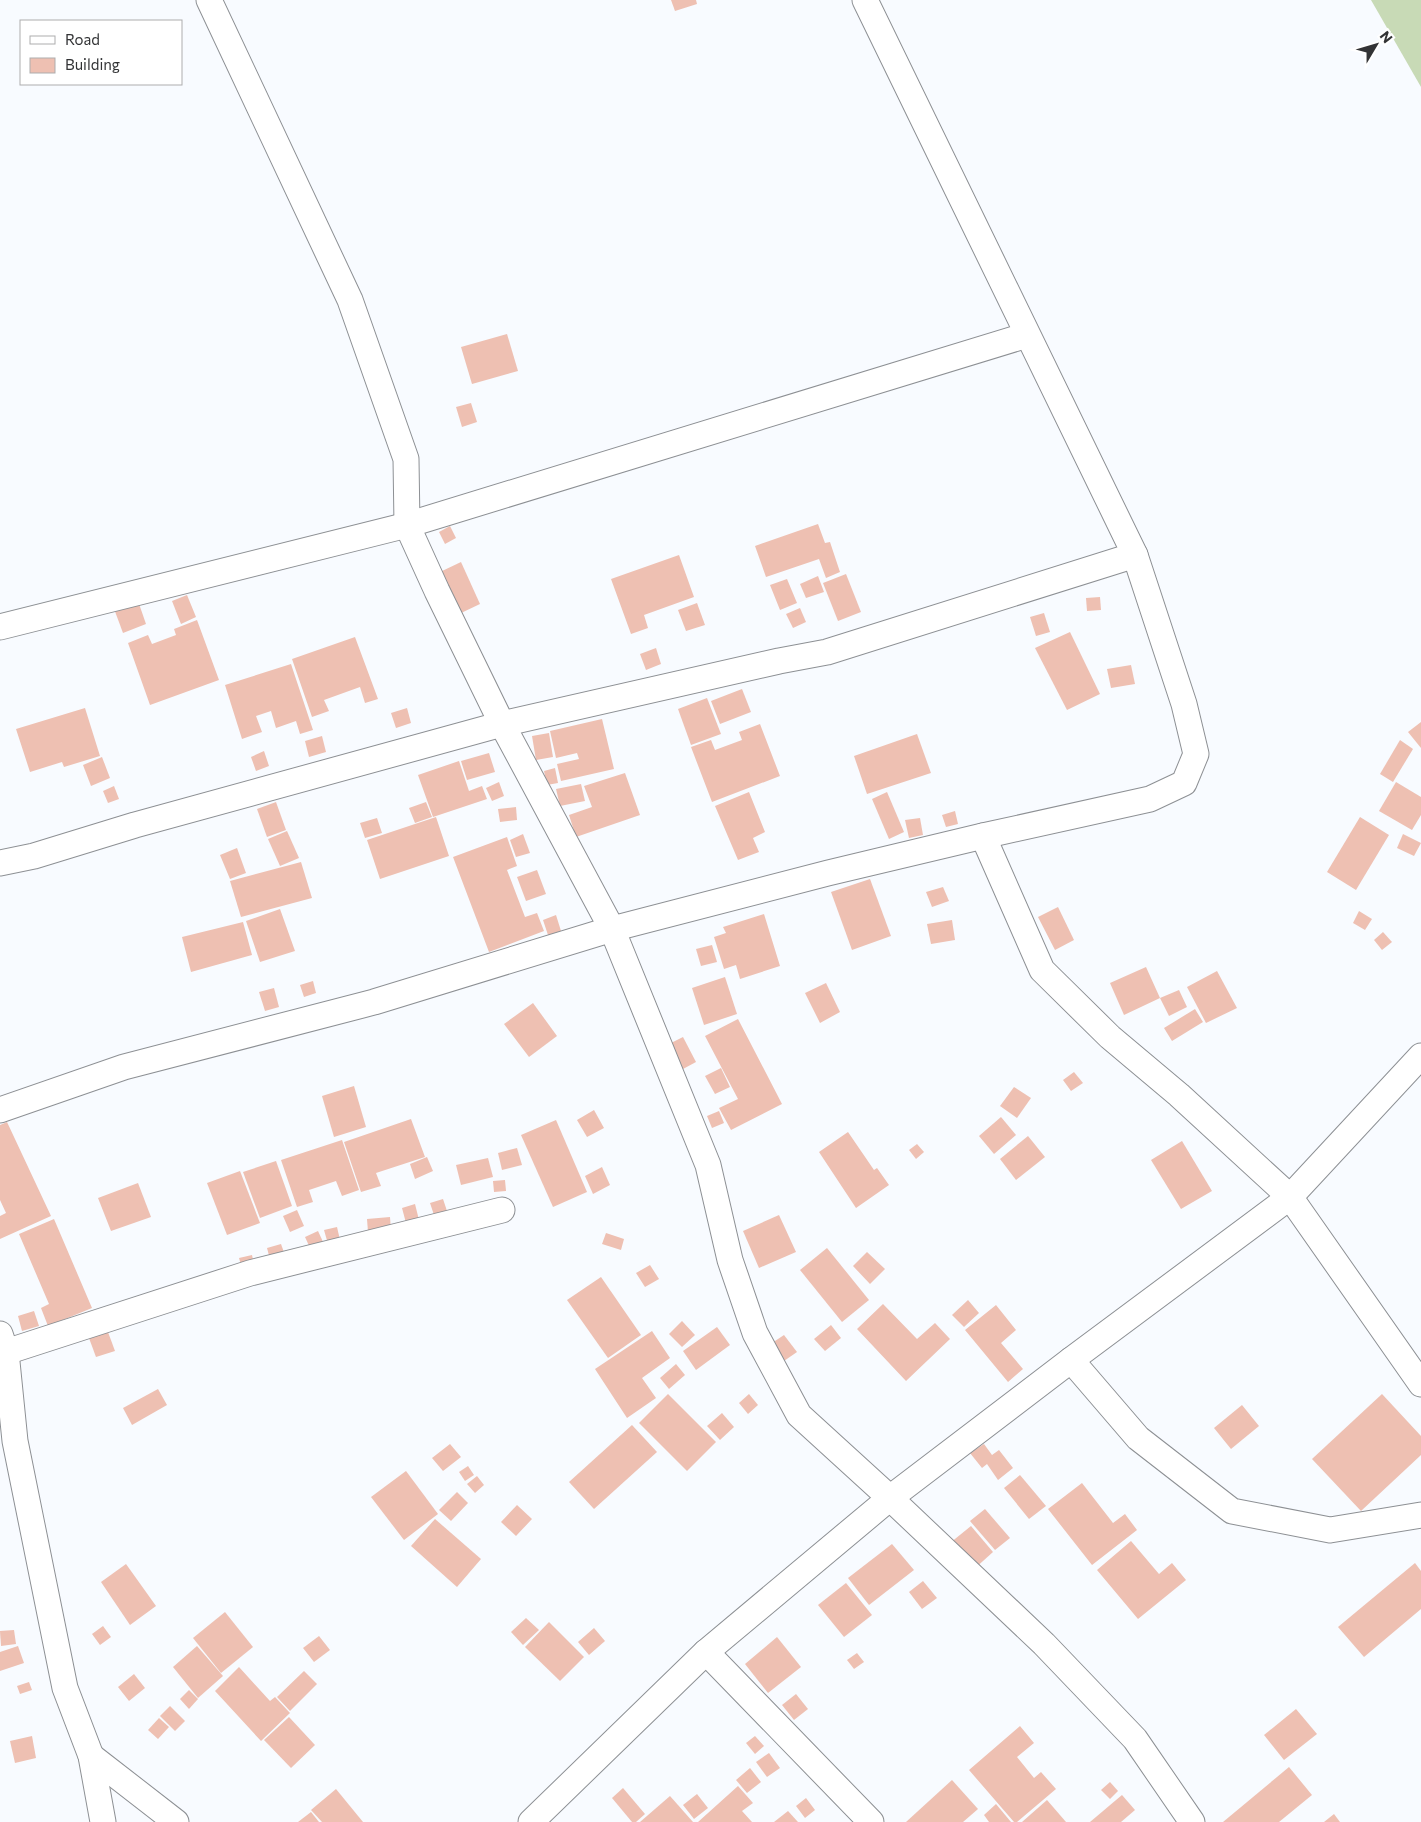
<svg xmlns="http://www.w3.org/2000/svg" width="1421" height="1822" font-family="Commissioner,sans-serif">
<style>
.green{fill:#c8dab6}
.building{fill:#eec0b2}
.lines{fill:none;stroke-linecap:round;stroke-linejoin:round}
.minor-casing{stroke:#8d9094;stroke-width:27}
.minor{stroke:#fff;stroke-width:25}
</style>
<rect width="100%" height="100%" fill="#f8fbff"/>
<path class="green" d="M1371,0H1421V87Z"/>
<g class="building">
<path d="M671,0H696L697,4L675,11Z"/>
<path d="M507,334L518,371L472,384L461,347Z"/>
<path d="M471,403L477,422L462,427L456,407Z"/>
<path d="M818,524L825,543L830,542L840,572L826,578L819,559L766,577L755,546Z"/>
<path d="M450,526L456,538L445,544L439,532Z"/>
<path d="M679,555L694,597L644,615L648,628L631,634L611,579Z"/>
<path d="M461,562L480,604L459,614L440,572Z"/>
<path d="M846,574L861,612L838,621L823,583Z"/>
<path d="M818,576L824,592L806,598L800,584Z"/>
<path d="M787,579L797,603L780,610L770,585Z"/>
<path d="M187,595L196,617L181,624L172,601Z"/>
<path d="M1100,597L1101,610L1087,611L1086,598Z"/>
<path d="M137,598L146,624L123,633L113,606Z"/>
<path d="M697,603L705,625L686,631L678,610Z"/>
<path d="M800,608L806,622L793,628L786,614Z"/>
<path d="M1044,613L1050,632L1036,636L1030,617Z"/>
<path d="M197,620L219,680L150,705L128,643L148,635L152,644L176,635L174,629Z"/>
<path d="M1070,632L1100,694L1067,710L1035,648Z"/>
<path d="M355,637L378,699L365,703L360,687L324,700L329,711L312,717L292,659Z"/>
<path d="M656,648L661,664L646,670L640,654Z"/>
<path d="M291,664L313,730L300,734L296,721L276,728L271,711L256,716L262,732L242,739L225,685Z"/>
<path d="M1131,665L1135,684L1111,688L1107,669Z"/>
<path d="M742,689L751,712L720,724L711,701Z"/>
<path d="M707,698L721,734L691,745L678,709Z"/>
<path d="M85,708L100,756L64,767L62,762L30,772L16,729Z"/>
<path d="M407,708L411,723L396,728L391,713Z"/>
<path d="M602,719L614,769L561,781L557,764L579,759L577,753L556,758L550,731Z"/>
<path d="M1421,722V748L1408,732Z"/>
<path d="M760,724L780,776L712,802L691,747L711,740L715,750L742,740L739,732Z"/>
<path d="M549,733L553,757L536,760L532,736Z"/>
<path d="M917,734L931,773L867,794L854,756Z"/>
<path d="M322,736L326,752L309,757L305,741Z"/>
<path d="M1400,740L1413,749L1393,782L1380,774Z"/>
<path d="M264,751L269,766L256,771L251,757Z"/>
<path d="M489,753L495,772L467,780L461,761Z"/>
<path d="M102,757L110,778L91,786L83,765Z"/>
<path d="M459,761L469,791L482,786L487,799L433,817L418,775Z"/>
<path d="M555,768L558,783L547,785L544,771Z"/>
<path d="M625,773L640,815L576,837L569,815L592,807L584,786Z"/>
<path d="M499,782L504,796L492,801L486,788Z"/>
<path d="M1396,782L1421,797V815L1412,830L1379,811Z"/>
<path d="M581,784L585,801L560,806L556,789Z"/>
<path d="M114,786L119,799L108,803L103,791Z"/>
<path d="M749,792L765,832L753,838L759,852L738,860L715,806Z"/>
<path d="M887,792L904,832L889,839L872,799Z"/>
<path d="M276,802L286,830L267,837L257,809Z"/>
<path d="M426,802L432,817L415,823L409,808Z"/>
<path d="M516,807L517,820L500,822L498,809Z"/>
<path d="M955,811L958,824L946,827L942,815Z"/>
<path d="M436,817L449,856L380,879L367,840Z"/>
<path d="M1360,817L1389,835L1356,890L1327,872Z"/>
<path d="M377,818L382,833L365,838L360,823Z"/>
<path d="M920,818L923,835L909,838L905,820Z"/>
<path d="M287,831L299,858L280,866L268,839Z"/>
<path d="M523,834L530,853L516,857L510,840Z"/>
<path d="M1403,834L1421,843L1414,856L1397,848Z"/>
<path d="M507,837L517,866L507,870L525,917L537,913L544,931L489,952L453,857Z"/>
<path d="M237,848L246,873L230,879L220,855Z"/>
<path d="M301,862L312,898L241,917L230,881Z"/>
<path d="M537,870L546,894L526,901L517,877Z"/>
<path d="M870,879L891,936L852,950L831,892Z"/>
<path d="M943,887L949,901L932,907L926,892Z"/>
<path d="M1058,907L1074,940L1055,950L1038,917Z"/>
<path d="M280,909L295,951L260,962L246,921Z"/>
<path d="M1359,911L1372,919L1365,930L1353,923Z"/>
<path d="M764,914L780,966L740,979L736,965L724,969L714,937L726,933L723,927Z"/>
<path d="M556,915L561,931L548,935L543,920Z"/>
<path d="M952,920L955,940L931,944L927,924Z"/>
<path d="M243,922L252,955L191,972L182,937Z"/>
<path d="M1383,932L1392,942L1382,950L1374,940Z"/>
<path d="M712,945L717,962L701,966L696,949Z"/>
<path d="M1146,967L1160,998L1179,990L1187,1007L1169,1016L1160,998L1124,1015L1110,983Z"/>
<path d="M1217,971L1237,1008L1206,1023L1187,987Z"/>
<path d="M725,977L737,1014L704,1025L692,988Z"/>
<path d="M313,981L316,993L304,997L300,985Z"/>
<path d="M826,983L840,1012L820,1023L805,993Z"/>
<path d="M274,988L279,1007L265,1011L259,992Z"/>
<path d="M533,1003L557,1036L529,1057L504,1024Z"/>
<path d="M1195,1009L1203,1022L1172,1041L1164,1028Z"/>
<path d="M738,1019L782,1104L731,1130L719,1108L738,1099L705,1036Z"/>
<path d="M683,1037L696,1062L683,1069L669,1044Z"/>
<path d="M721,1068L730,1087L715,1094L705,1076Z"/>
<path d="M1074,1072L1083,1083L1071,1091L1063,1080Z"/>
<path d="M354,1086L366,1127L334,1137L322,1096Z"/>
<path d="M1014,1087L1031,1098L1017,1118L1000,1106Z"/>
<path d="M594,1110L604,1128L587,1137L577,1120Z"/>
<path d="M719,1111L724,1123L712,1128L707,1116Z"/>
<path d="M1001,1117L1016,1135L994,1154L979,1136Z"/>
<path d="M411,1119L425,1157L376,1173L381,1186L361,1192L344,1142Z"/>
<path d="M556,1120L587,1192L553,1207L521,1135Z"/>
<path d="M7,1122L51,1216L0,1239V1216L6,1213L0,1200V1125Z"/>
<path d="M848,1132L874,1170L877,1168L889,1185L856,1208L819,1152Z"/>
<path d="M1028,1136L1045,1157L1016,1180L1000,1159Z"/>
<path d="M342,1140L359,1190L342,1196L336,1181L309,1190L313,1202L297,1207L281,1160Z"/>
<path d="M1182,1141L1212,1191L1181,1209L1151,1160Z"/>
<path d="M917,1144L924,1152L916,1159L909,1150Z"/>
<path d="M517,1148L522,1165L502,1170L498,1153Z"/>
<path d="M427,1157L433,1171L415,1179L410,1164Z"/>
<path d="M488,1158L493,1177L461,1185L456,1165Z"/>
<path d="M276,1161L292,1206L260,1218L243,1172Z"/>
<path d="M602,1167L610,1185L593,1194L585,1176Z"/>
<path d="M240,1171L260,1223L227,1235L207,1183Z"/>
<path d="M505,1180L506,1191L494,1192L493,1181Z"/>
<path d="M138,1183L151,1217L111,1231L98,1198Z"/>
<path d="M443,1199L447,1211L434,1215L430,1203Z"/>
<path d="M415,1204L419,1220L406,1223L402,1208Z"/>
<path d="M297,1210L304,1226L290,1232L283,1216Z"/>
<path d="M779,1215L796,1252L759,1268L743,1231Z"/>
<path d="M390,1217L391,1230L368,1232L367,1219Z"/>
<path d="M54,1219L92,1308L48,1326L41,1308L49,1304L19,1234Z"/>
<path d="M337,1227L340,1240L328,1244L324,1230Z"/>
<path d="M318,1231L324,1244L311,1250L305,1237Z"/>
<path d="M606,1233L624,1239L621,1250L602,1244Z"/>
<path d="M281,1244L286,1258L271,1263L267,1248Z"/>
<path d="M827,1248L869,1300L842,1322L800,1270Z"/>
<path d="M867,1252L885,1269L870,1284L853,1266Z"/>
<path d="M252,1255L255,1269L243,1272L239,1258Z"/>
<path d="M650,1265L659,1279L645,1287L636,1273Z"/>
<path d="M601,1277L641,1335L608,1358L567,1300Z"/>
<path d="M968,1300L979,1313L964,1327L952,1315Z"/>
<path d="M883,1304L917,1339L935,1323L950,1339L906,1381L857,1329Z"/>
<path d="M996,1305L1016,1330L1001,1343L1023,1369L1008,1382L965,1330Z"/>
<path d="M34,1311L39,1326L22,1331L18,1316Z"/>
<path d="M682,1321L695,1335L682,1347L669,1334Z"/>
<path d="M105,1324L115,1351L96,1357L86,1330Z"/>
<path d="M831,1325L841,1338L825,1351L814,1339Z"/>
<path d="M717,1327L730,1345L696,1370L683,1351Z"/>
<path d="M652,1331L670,1358L642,1378L656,1398L627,1418L595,1369Z"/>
<path d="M784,1335L797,1352L784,1361L772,1343Z"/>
<path d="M676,1364L685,1375L669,1389L660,1378Z"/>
<path d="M158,1389L167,1405L132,1425L123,1408Z"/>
<path d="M668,1394L716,1442L687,1471L639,1423Z"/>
<path d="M749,1394L758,1405L748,1414L739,1403Z"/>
<path d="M1382,1394L1421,1436V1455L1361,1511L1312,1459Z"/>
<path d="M1242,1405L1259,1426L1231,1449L1214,1428Z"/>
<path d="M722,1413L734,1427L720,1440L707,1426Z"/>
<path d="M632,1425L657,1452L594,1509L569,1482Z"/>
<path d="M450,1444L461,1457L443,1471L432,1458Z"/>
<path d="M984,1444L992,1455L999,1450L1013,1468L998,1480L987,1464L982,1468L970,1453Z"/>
<path d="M468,1466L474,1475L465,1481L459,1472Z"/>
<path d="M406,1471L438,1514L404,1540L371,1497Z"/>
<path d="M1020,1475L1046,1506L1029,1519L1004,1488Z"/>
<path d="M477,1476L484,1485L475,1493L467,1484Z"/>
<path d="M1082,1483L1113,1523L1125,1514L1137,1530L1092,1565L1048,1509Z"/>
<path d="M457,1492L468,1503L451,1521L439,1510Z"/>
<path d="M517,1505L532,1519L516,1536L501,1522Z"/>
<path d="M985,1509L1010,1538L995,1550L970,1521Z"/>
<path d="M435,1519L481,1559L457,1587L411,1546Z"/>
<path d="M971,1526L993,1552L973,1570L950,1543Z"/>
<path d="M1131,1541L1159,1574L1172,1563L1186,1580L1138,1619L1097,1570Z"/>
<path d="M892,1544L914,1570L869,1605L848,1578Z"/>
<path d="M1415,1563L1421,1571V1609L1364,1657L1338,1627Z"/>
<path d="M126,1564L156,1606L130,1625L101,1582Z"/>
<path d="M923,1581L937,1598L922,1609L909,1592Z"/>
<path d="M846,1583L872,1615L844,1637L818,1605Z"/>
<path d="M225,1612L253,1647L221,1673L193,1638Z"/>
<path d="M526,1618L539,1630L523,1645L511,1632Z"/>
<path d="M549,1622L584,1657L560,1681L525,1647Z"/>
<path d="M103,1626L111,1637L100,1645L92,1634Z"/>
<path d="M594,1628L605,1641L589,1655L578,1642Z"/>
<path d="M14,1630L16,1644L1,1646L0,1631Z"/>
<path d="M319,1636L330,1650L314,1662L303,1648Z"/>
<path d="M777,1637L801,1667L768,1693L745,1664Z"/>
<path d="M18,1646L24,1663L0,1671V1652Z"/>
<path d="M197,1646L223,1676L198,1698L173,1667Z"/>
<path d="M857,1653L864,1662L854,1669L847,1660Z"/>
<path d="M239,1667L270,1701L275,1697L290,1713L261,1741L215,1691Z"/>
<path d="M304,1671L317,1684L290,1711L277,1697Z"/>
<path d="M134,1674L145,1688L129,1701L118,1687Z"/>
<path d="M29,1682L32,1690L20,1694L17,1686Z"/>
<path d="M189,1690L198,1699L189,1709L180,1699Z"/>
<path d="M796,1694L808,1709L794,1720L782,1705Z"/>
<path d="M170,1706L185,1721L175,1731L160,1716Z"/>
<path d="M1296,1709L1317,1734L1284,1760L1264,1735Z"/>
<path d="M289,1717L315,1745L291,1768L264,1740Z"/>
<path d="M159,1718L169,1727L158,1739L148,1730Z"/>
<path d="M1020,1726L1034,1743L1017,1757L1034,1778L1041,1772L1056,1789L1017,1822H1014L969,1770Z"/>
<path d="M32,1736L36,1758L15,1763L10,1741Z"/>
<path d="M755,1736L764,1746L755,1754L746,1743Z"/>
<path d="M769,1753L780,1768L767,1777L756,1762Z"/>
<path d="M1289,1767L1312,1795L1279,1822H1223Z"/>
<path d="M750,1768L761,1782L747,1793L736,1780Z"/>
<path d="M952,1780L978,1809L963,1822H906Z"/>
<path d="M1110,1782L1118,1791L1110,1799L1101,1790Z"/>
<path d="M738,1786L753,1803L742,1811L752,1822H698Z"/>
<path d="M623,1788L645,1814L636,1822H632L612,1798Z"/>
<path d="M336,1789L363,1822H322L311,1810Z"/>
<path d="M697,1794L708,1808L694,1819L683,1805Z"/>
<path d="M1122,1795L1135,1810L1121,1822H1090Z"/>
<path d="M670,1796L693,1822H640Z"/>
<path d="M806,1798L815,1810L805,1818L796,1806Z"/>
<path d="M1047,1800L1066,1822H1022Z"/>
<path d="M996,1804L1011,1822H989L984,1815Z"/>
<path d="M788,1811L798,1822H774Z"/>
<path d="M311,1812L319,1822H298Z"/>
<path d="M1334,1814L1340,1822H1324Z"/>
</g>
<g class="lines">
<defs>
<g id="minor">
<path d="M209,0L350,300L406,459L407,525L437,591L502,724L612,929L708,1165L730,1260L755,1333L799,1415L890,1498L1044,1644L1135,1739L1192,1822"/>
<path d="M0,627L407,525L1027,335"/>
<path d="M983,836L1042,970L1110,1037L1179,1095L1290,1197L1421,1384"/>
<path d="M0,863L34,856L135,825L502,724L779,661L827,652L1135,555"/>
<path d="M0,1110L124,1067L374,1002L612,929L828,873L983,836L1150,799L1184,783L1196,754L1184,704L1135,555L865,0"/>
<path d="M0,1334L6,1352L15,1441L65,1688L91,1756L103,1822"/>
<path d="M6,1352L250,1273L502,1210"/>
<path d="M1071,1360L1138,1438L1232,1511L1330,1530L1421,1515"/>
<path d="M706,1652L871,1822"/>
<path d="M91,1756L176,1822"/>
<path d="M531,1822L706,1652L890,1498L1071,1360L1290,1197L1421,1056"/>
</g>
</defs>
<use href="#minor" class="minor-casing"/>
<use href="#minor" class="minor"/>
</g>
<rect x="20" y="20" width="162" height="65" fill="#ffffff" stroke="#adadae"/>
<rect x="30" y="36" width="25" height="8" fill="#ffffff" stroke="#adadae"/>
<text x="65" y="45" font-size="15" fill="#323335">Road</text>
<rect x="30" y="58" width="25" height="15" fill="#eec0b2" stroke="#adadae"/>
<text x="65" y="70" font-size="15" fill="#323335">Building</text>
<g transform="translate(1376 45) rotate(52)" stroke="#ffffff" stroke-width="4" paint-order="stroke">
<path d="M0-4L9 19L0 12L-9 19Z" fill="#323335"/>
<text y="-8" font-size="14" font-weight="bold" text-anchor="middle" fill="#323335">N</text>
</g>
</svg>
